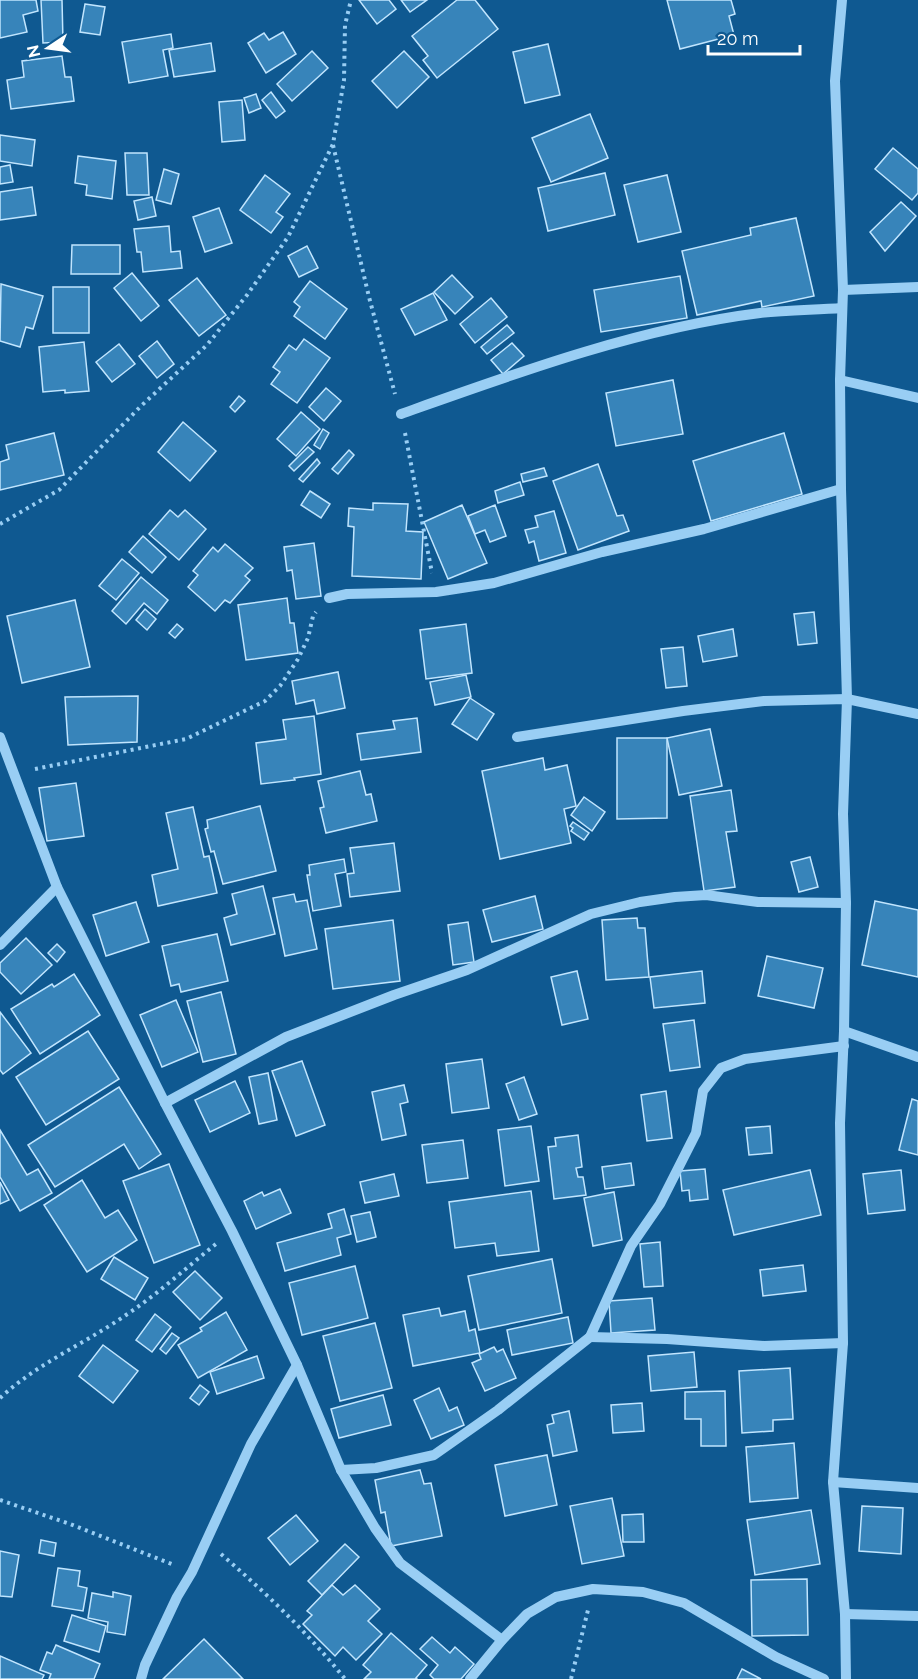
<svg xmlns="http://www.w3.org/2000/svg" width="918" height="1679" font-family="Raleway,sans-serif">
<style>
.building{fill:#3784ba;stroke:#c1e5fe;stroke-width:1.5}
.lines{fill:none;stroke-linecap:round;stroke-linejoin:round}
.path{stroke:#99cef4;stroke-width:4;stroke-dasharray:3 4.5;stroke-linecap:butt}
.minor{stroke:#99cef4;stroke-width:10}
</style>
<rect width="100%" height="100%" fill="#0f5991"/>
<g class="building">
<path d="M0,0H36L38,11L23,15L27,32L0,38Z"/>
<path d="M41,0H62L63,42L43,43Z"/>
<path d="M359,0H389L396,9L377,24Z"/>
<path d="M401,0H427L410,12Z"/>
<path d="M457,0H475L498,29L437,78L423,60L428,56L412,36Z"/>
<path d="M667,0H731L735,14L729,16L734,35L680,49Z"/>
<path d="M85,4L105,7L100,35L80,32Z"/>
<path d="M283,32L296,54L266,73L248,43L264,33L269,40Z"/>
<path d="M171,34L173,48L163,50L168,76L129,83L122,42Z"/>
<path d="M211,43L215,71L174,77L169,50Z"/>
<path d="M548,44L560,95L525,103L513,52Z"/>
<path d="M312,51L328,68L292,101L277,84Z"/>
<path d="M404,51L429,77L397,108L372,81Z"/>
<path d="M62,56L65,77H71L74,101L11,109L7,80L24,77L22,61Z"/>
<path d="M271,92L285,111L276,118L262,100Z"/>
<path d="M256,94L261,108L249,113L244,98Z"/>
<path d="M242,100L245,140L222,142L219,102Z"/>
<path d="M590,114L608,158L551,182L532,138Z"/>
<path d="M0,135L35,140L32,166L0,161Z"/>
<path d="M893,148L918,169V193L912,200L875,169Z"/>
<path d="M125,153H147L149,195H127Z"/>
<path d="M78,156L116,161L112,199L86,195L87,185L75,183Z"/>
<path d="M10,165L13,182L0,184V167Z"/>
<path d="M164,169L179,174L171,204L156,200Z"/>
<path d="M605,173L615,215L548,231L538,188Z"/>
<path d="M265,175L290,194L276,212L283,217L271,233L240,210Z"/>
<path d="M667,175L681,232L638,242L624,185Z"/>
<path d="M32,187L36,215L0,220V192Z"/>
<path d="M152,197L156,216L138,220L134,201Z"/>
<path d="M901,202L916,216L885,251L870,232Z"/>
<path d="M219,208L232,243L205,252L193,217Z"/>
<path d="M796,218L814,296L762,307L761,301L697,315L682,251L751,235L750,228Z"/>
<path d="M169,226L171,252L180,251L182,268L143,272L141,252H137L134,229Z"/>
<path d="M72,245H120V274H71Z"/>
<path d="M307,246L318,268L299,277L288,256Z"/>
<path d="M132,273L159,306L141,321L114,288Z"/>
<path d="M452,275L473,297L455,314L434,292Z"/>
<path d="M680,276L687,318L601,332L594,290Z"/>
<path d="M197,278L226,315L199,336L169,300Z"/>
<path d="M310,281L347,309L325,339L294,316L300,307L294,302Z"/>
<path d="M1,284L43,296L33,329L26,327L20,347L0,341Z"/>
<rect x="53" y="287" width="36" height="46"/>
<path d="M433,293L447,320L415,335L401,309Z"/>
<path d="M491,298L507,317L475,343L460,324Z"/>
<path d="M507,325L514,333L487,354L481,347Z"/>
<path d="M304,339L330,358L297,403L271,384L280,372L273,367L289,345L296,350Z"/>
<path d="M157,341L174,364L157,378L139,356Z"/>
<path d="M84,342L89,391L65,393V390L43,392L39,347Z"/>
<path d="M512,343L524,356L503,374L491,360Z"/>
<path d="M119,344L135,364L112,382L96,362Z"/>
<path d="M673,380L683,434L616,446L606,393Z"/>
<path d="M326,388L341,401L324,421L309,407Z"/>
<path d="M239,396L245,401L235,412L230,407Z"/>
<path d="M301,412L320,429L296,456L277,439Z"/>
<path d="M183,422L216,451L190,481L158,452Z"/>
<path d="M323,429L329,433L320,449L314,445Z"/>
<path d="M54,433L64,475L0,490V462L9,459L6,445Z"/>
<path d="M784,433L802,494L711,521L693,461Z"/>
<path d="M308,447L314,452L294,471L289,466Z"/>
<path d="M349,450L354,455L338,474L332,469Z"/>
<path d="M317,459L320,463L303,482L299,479Z"/>
<path d="M598,464L617,516L623,515L629,531L578,550L553,481Z"/>
<path d="M544,468L547,476L523,482L521,474Z"/>
<path d="M520,482L524,495L498,503L495,491Z"/>
<path d="M310,491L330,504L321,518L301,505Z"/>
<path d="M373,503L408,504L406,531L423,532L421,579L352,576L354,527L348,526L349,508L373,510Z"/>
<path d="M462,505L487,563L448,579L424,522Z"/>
<path d="M495,505L506,536L490,542L485,530L475,534L468,516Z"/>
<path d="M170,510L178,517L185,510L206,529L179,560L149,534Z"/>
<path d="M554,511L566,553L539,561L534,541L529,543L525,530L538,527L535,516Z"/>
<path d="M143,536L166,557L152,573L129,552Z"/>
<path d="M314,543L321,596L296,599L292,570L287,571L284,547Z"/>
<path d="M225,544L253,568L245,576L250,580L230,603L225,600L215,611L188,587L198,575L193,571L213,547L218,552Z"/>
<path d="M122,559L139,573L116,600L99,586Z"/>
<path d="M141,577L168,600L157,614L144,603L126,624L112,611Z"/>
<path d="M287,598L290,623H294L298,653L246,660L238,605Z"/>
<path d="M75,600L90,667L22,683L7,616Z"/>
<path d="M145,609L156,619L147,630L136,620Z"/>
<path d="M814,612L817,643L798,645L794,614Z"/>
<path d="M177,624L183,629L175,638L169,633Z"/>
<path d="M466,624L472,673L426,679L420,630Z"/>
<path d="M733,629L737,656L703,662L698,636Z"/>
<path d="M683,647L687,686L666,688L661,649Z"/>
<path d="M338,672L345,708L317,714L314,700L296,704L292,681Z"/>
<path d="M466,675L471,697L435,705L430,682Z"/>
<path d="M138,696L137,742L68,745L65,697Z"/>
<path d="M470,698L494,714L477,740L452,724Z"/>
<path d="M314,716L321,774L294,778L295,780L261,784L256,743L286,739L283,720Z"/>
<path d="M417,718L421,752L361,760L357,734L395,729L393,721Z"/>
<path d="M710,729L722,786L679,795L667,738Z"/>
<path d="M617,738H667V818L617,819Z"/>
<path d="M543,758L545,770L567,765L576,806L564,809L571,843L500,859L482,771Z"/>
<path d="M360,771L366,795L371,794L377,821L326,833L320,808L324,807L318,781Z"/>
<path d="M76,783L84,836L47,841L39,788Z"/>
<path d="M731,790L737,831L726,832L735,887L704,891L690,796Z"/>
<path d="M584,797L605,812L592,831L571,815Z"/>
<path d="M260,806L276,871L223,884L214,851L211,852L205,829L208,828L207,820Z"/>
<path d="M193,807L204,857L209,856L217,893L158,906L152,875L178,869L166,813Z"/>
<path d="M573,822L589,833L584,840L571,831L573,828L570,826Z"/>
<path d="M394,843L400,891L350,897L347,874L354,873L350,848Z"/>
<path d="M810,857L818,887L799,892L791,862Z"/>
<path d="M344,859L346,872L335,874L341,906L313,911L307,875H310L309,865Z"/>
<path d="M263,886L275,934L231,945L224,918L237,914L232,894Z"/>
<path d="M294,894L296,902L307,900L317,949L285,956L273,898Z"/>
<path d="M535,896L543,929L492,942L483,910Z"/>
<path d="M875,901L918,910V977L862,965Z"/>
<path d="M136,902L149,942L106,956L93,915Z"/>
<path d="M637,918L638,928H645L649,977L606,980L602,920Z"/>
<path d="M393,920L400,981L333,989L325,929Z"/>
<path d="M468,922L474,962L453,965L448,925Z"/>
<path d="M217,934L228,981L181,992L179,984L171,986L162,946Z"/>
<path d="M26,938L52,965L21,994L0,972V963Z"/>
<path d="M57,944L65,952L57,962L48,953Z"/>
<path d="M767,956L823,968L814,1008L758,996Z"/>
<path d="M577,971L588,1019L562,1025L551,977Z"/>
<path d="M702,971L705,1003L654,1008L650,977Z"/>
<path d="M74,974L100,1015L40,1054L11,1009L52,984L54,987Z"/>
<path d="M221,992L236,1054L203,1062L187,1001Z"/>
<path d="M176,1000L198,1052L162,1067L140,1015Z"/>
<path d="M0,1012L31,1053L3,1074L0,1070Z"/>
<path d="M694,1020L700,1067L670,1071L663,1024Z"/>
<path d="M88,1031L119,1079L46,1125L16,1077Z"/>
<path d="M482,1059L489,1108L452,1113L446,1064Z"/>
<path d="M302,1061L325,1125L296,1136L272,1071Z"/>
<path d="M268,1073L277,1120L259,1124L249,1077Z"/>
<path d="M524,1077L537,1114L519,1120L506,1084Z"/>
<path d="M235,1081L250,1113L210,1132L195,1100Z"/>
<path d="M404,1085L408,1102L400,1104L406,1135L382,1140L372,1092Z"/>
<path d="M119,1087L161,1154L139,1169L124,1144L55,1187L28,1145Z"/>
<path d="M666,1091L672,1138L647,1141L641,1095Z"/>
<path d="M912,1099L918,1101V1155L899,1150Z"/>
<path d="M531,1126L539,1181L505,1186L498,1130Z"/>
<path d="M770,1126L772,1153L749,1155L746,1128Z"/>
<path d="M0,1130L27,1175L38,1169L52,1193L20,1211L0,1177Z"/>
<path d="M578,1135L582,1167L576,1168L578,1177H583L586,1195L554,1199L548,1147L556,1146L555,1138Z"/>
<path d="M463,1140L468,1178L427,1183L422,1145Z"/>
<path d="M631,1163L634,1185L605,1189L602,1167Z"/>
<path d="M169,1164L200,1245L154,1263L123,1181Z"/>
<path d="M705,1169L708,1199L690,1201L689,1190L682,1191L680,1171Z"/>
<path d="M810,1170L821,1215L734,1235L723,1190Z"/>
<path d="M901,1170L905,1210L868,1214L863,1174Z"/>
<path d="M394,1174L399,1196L365,1203L360,1182Z"/>
<path d="M82,1180L105,1218L118,1210L137,1240L87,1272L44,1205Z"/>
<path d="M0,1182L9,1200L0,1204Z"/>
<path d="M280,1189L291,1213L256,1229L244,1201L262,1192L264,1196Z"/>
<path d="M531,1191L539,1251L497,1256L495,1243L455,1248L449,1202Z"/>
<path d="M614,1192L622,1240L593,1246L584,1198Z"/>
<path d="M344,1209L351,1234L337,1238L341,1255L285,1271L277,1243L332,1228L328,1214Z"/>
<path d="M370,1212L376,1237L357,1242L351,1216Z"/>
<path d="M660,1242L663,1286L644,1287L640,1244Z"/>
<path d="M114,1257L148,1278L135,1300L101,1279Z"/>
<path d="M552,1259L562,1313L479,1330L468,1276Z"/>
<path d="M803,1265L806,1291L763,1296L760,1270Z"/>
<path d="M355,1266L368,1318L302,1335L289,1283Z"/>
<path d="M195,1271L222,1298L200,1320L173,1292Z"/>
<path d="M652,1298L655,1330L611,1333L609,1301Z"/>
<path d="M439,1308L441,1316L465,1311L469,1331L475,1329L480,1353L413,1366L403,1315Z"/>
<path d="M226,1312L247,1350L198,1378L178,1345L202,1331L200,1328Z"/>
<path d="M155,1314L171,1327L152,1352L136,1340Z"/>
<path d="M568,1317L573,1343L512,1355L507,1330Z"/>
<path d="M375,1323L392,1388L340,1401L323,1336Z"/>
<path d="M172,1333L179,1338L166,1354L160,1349Z"/>
<path d="M103,1345L138,1371L113,1403L79,1376Z"/>
<path d="M494,1347L497,1352L503,1349L516,1378L485,1391L472,1363L481,1359L479,1354Z"/>
<path d="M694,1352L697,1387L651,1391L648,1356Z"/>
<path d="M257,1356L264,1378L217,1394L210,1372Z"/>
<path d="M790,1368L793,1419L773,1420V1431L742,1433L739,1371Z"/>
<path d="M200,1385L209,1392L199,1405L190,1398Z"/>
<path d="M439,1388L449,1411L457,1407L464,1425L431,1439L414,1400Z"/>
<path d="M725,1391L726,1446H701V1419H685V1392Z"/>
<path d="M383,1395L391,1425L339,1438L331,1409Z"/>
<path d="M642,1403L644,1431L613,1433L611,1405Z"/>
<path d="M569,1411L577,1451L553,1456L547,1425L554,1423L552,1415Z"/>
<path d="M794,1443L798,1498L750,1502L746,1447Z"/>
<path d="M547,1455L557,1505L505,1516L495,1465Z"/>
<path d="M420,1470L424,1484L431,1483L442,1536L391,1546L385,1512L381,1513L375,1480Z"/>
<path d="M612,1498L624,1556L582,1564L570,1506Z"/>
<path d="M862,1506L903,1508L901,1554L859,1551Z"/>
<path d="M811,1510L820,1564L755,1575L747,1520Z"/>
<path d="M643,1514L644,1542H623L622,1515Z"/>
<path d="M296,1515L318,1541L290,1565L268,1538Z"/>
<path d="M41,1540L56,1543L54,1556L39,1553Z"/>
<path d="M345,1544L359,1557L322,1595L308,1581Z"/>
<path d="M0,1551L19,1555L12,1597L0,1596Z"/>
<path d="M58,1568L80,1571L78,1586L87,1588L83,1611L52,1606Z"/>
<path d="M807,1579L808,1635L752,1636L751,1580Z"/>
<path d="M332,1585L343,1595L355,1585L380,1609L368,1621L382,1634L356,1660L343,1647L335,1656L303,1624L312,1615L307,1611Z"/>
<path d="M113,1592L131,1596L125,1635L107,1632L108,1622L88,1618L92,1593L113,1597Z"/>
<path d="M72,1615L106,1626L99,1652L64,1641Z"/>
<path d="M391,1633L427,1665L416,1678L417,1679H364L371,1672L363,1665Z"/>
<path d="M432,1637L450,1653L455,1647L474,1664L461,1679H434L430,1675L438,1665L420,1649Z"/>
<path d="M204,1639L243,1679H163Z"/>
<path d="M56,1645L100,1664L94,1679H49L51,1674L40,1670L47,1652L52,1654Z"/>
<path d="M0,1656L44,1675L42,1679H0Z"/>
<path d="M742,1669L761,1679H737Z"/>
</g>
<g class="lines">
<g class="path">
<path d="M333,145L369,297L395,394"/>
<path d="M405,433L432,573"/>
<path d="M0,524L59,490L141,406L207,345L247,295L288,237L333,144L344,80L345,25L351,0"/>
<path d="M35,769L186,739L265,701L280,686L298,659L308,638L313,616L316,612"/>
<path d="M0,1398C38,1363 84,1344 126,1315C158,1294 187,1267 216,1244"/>
<path d="M0,1500L70,1524L174,1565"/>
<path d="M221,1554C266,1593 308,1633 345,1679"/>
<path d="M571,1679L588,1610"/>
</g>
<g class="minor">
<path d="M842,0L835,81L843,290L840,380L841,489L847,699L843,814L846,903L844,1031L840,1123L843,1343L833,1482L845,1614L846,1679"/>
<path d="M843,290L918,287"/>
<path d="M840,380L918,398"/>
<path d="M401,414C516,373 639,328 760,313C787,310 815,310 842,308"/>
<path d="M329,598L347,594L436,592L494,583L602,552L704,529L841,489"/>
<path d="M0,737L57,887L165,1103L232,1231L297,1365L341,1470L375,1528L400,1563L502,1640"/>
<path d="M517,737L683,711L764,701L847,699L918,714"/>
<path d="M0,945L57,887"/>
<path d="M844,1031L918,1057"/>
<path d="M165,1103L286,1037L394,995L467,970L591,914L640,902L675,897L706,895L758,902L846,903"/>
<path d="M590,1337L667,1339L764,1346L843,1343"/>
<path d="M341,1470L376,1468L434,1455L498,1410L590,1337L631,1246L660,1204L696,1133L703,1091L721,1068L745,1059L844,1046"/>
<path d="M833,1482L918,1488"/>
<path d="M845,1614L918,1616"/>
<path d="M141,1679L145,1665L177,1597L192,1572L251,1444L297,1365"/>
<path d="M470,1679L502,1640L527,1614L556,1597L593,1589L643,1592L684,1603L776,1657L824,1679"/>
</g>
</g>
<g transform="translate(48 48) rotate(257)" stroke="#0f5991" stroke-width="4.5" paint-order="stroke">
<path d="M0-4.5L10 22L0 15L-10 22Z" fill="#ffffff"/>
<text y="-9" font-size="16" font-weight="bold" text-anchor="middle" fill="#ffffff">N</text>
</g>
<path d="M708 45v9h92v-9" fill="none" stroke="#ffffff" stroke-width="3"/>
<text x="717" y="45" font-size="18" fill="#ffffff" stroke="#0f5991" stroke-width="4.5" paint-order="stroke">20 m</text>
</svg>
